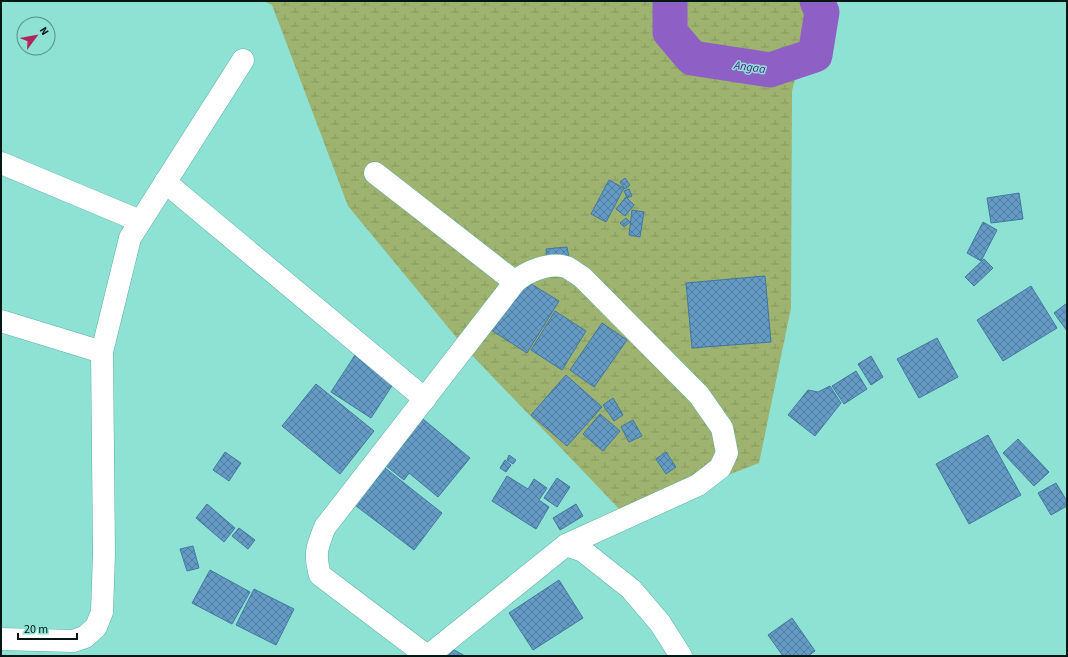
<svg xmlns="http://www.w3.org/2000/svg" width="1068" height="657" font-family="'Source Sans 3',sans-serif">
<style>
.wetland{fill:url(#wetland-marsh)}
.lines{fill:none;stroke-linecap:round;stroke-linejoin:round}
.river{stroke:#8e5fc5;stroke-width:35}
.building{fill:url(#building-cross-hatch);stroke:#4278a0}
.minor-casing{stroke:#5bb0a4;stroke-width:23}
.minor{stroke:#fff;stroke-width:22}
.labels{text-anchor:middle;stroke-width:3;stroke-linejoin:round;paint-order:stroke}
.water-label{font-size:12px;font-style:italic;fill:#5a1292;stroke:#8de2d4}
</style>
<defs>
<pattern id="wetland-marsh" width="20" height="14" patternUnits="userSpaceOnUse"><rect width="20" height="14" fill="#9db36f"/><path d="M1 5h8M5 5V1M11 12h8M15 12V8" fill="none" stroke="#85995f"/></pattern>
<pattern id="building-cross-hatch" width="8" height="8" patternUnits="userSpaceOnUse"><rect width="8" height="8" fill="#649ac4"/><path d="M0 0l8 8M0 8l8-8" fill="none" stroke="#507d9e"/></pattern>
</defs>
<rect width="100%" height="100%" fill="#8de2d4"/>
<path class="wetland" d="M263,1H814L792,91L791,308L759,463L625,515L466,349L348,206L272,5Z"/>
<g class="lines">
<path class="river" d="M670,1V32L692,58L770,70L815,55L822,12L817,1"/>
</g>
<g class="building">
<path d="M625,178L630,185L625,189L620,182Z"/>
<path d="M609,180L624,188L606,222L591,214Z"/>
<path d="M629,189L632,196L627,198L624,191Z"/>
<path d="M1019,193L1023,219L991,223L987,198Z"/>
<path d="M626,197L634,205L625,216L616,209Z"/>
<path d="M632,210L644,212L640,237L629,235Z"/>
<path d="M626,218L630,222L624,227L620,223Z"/>
<path d="M983,222L997,230L981,261L967,253Z"/>
<path d="M567,247L569,257L547,260L546,249Z"/>
<path d="M984,259L993,268L974,286L965,277Z"/>
<path d="M765,276L771,342L692,348L686,283Z"/>
<path d="M523,279L559,301L527,353L491,330Z"/>
<path d="M1031,286L1057,328L1003,361L977,320Z"/>
<path d="M1067,303V331L1054,313Z"/>
<path d="M555,311L586,331L562,370L531,350Z"/>
<path d="M602,323L627,340L594,387L570,370Z"/>
<path d="M937,338L958,377L919,398L897,359Z"/>
<path d="M357,352L397,378L371,418L331,392Z"/>
<path d="M871,356L883,377L871,385L858,364Z"/>
<path d="M856,371L867,389L844,404L832,386Z"/>
<path d="M566,375L602,407L567,446L531,415Z"/>
<path d="M316,384L374,431L340,474L282,426Z"/>
<path d="M830,386L841,403L815,436L788,415L808,390L818,392Z"/>
<path d="M613,398L623,415L614,421L603,405Z"/>
<path d="M600,414L620,431L603,451L583,434Z"/>
<path d="M423,419L470,458L438,497L409,473L404,480L385,465Z"/>
<path d="M633,420L642,436L629,442L621,427Z"/>
<path d="M988,435L1021,495L969,524L936,464Z"/>
<path d="M1018,439L1049,472L1034,486L1003,453Z"/>
<path d="M225,452L241,463L229,481L213,470Z"/>
<path d="M666,452L676,467L666,474L656,459Z"/>
<path d="M509,455L516,460L513,464L507,460Z"/>
<path d="M505,460L511,465L506,472L500,468Z"/>
<path d="M380,464L442,513L414,550L351,502Z"/>
<path d="M507,476L528,489L534,479L547,488L539,500L549,507L536,529L492,501Z"/>
<path d="M557,478L570,487L557,507L544,498Z"/>
<path d="M1056,483L1067,501V506L1051,515L1038,493Z"/>
<path d="M207,504L235,528L224,542L196,518Z"/>
<path d="M576,504L583,516L560,530L553,518Z"/>
<path d="M239,528L255,540L248,549L232,536Z"/>
<path d="M193,546L199,568L187,571L180,549Z"/>
<path d="M210,570L250,592L232,624L192,603Z"/>
<path d="M559,580L583,618L533,650L509,613Z"/>
<path d="M254,589L294,609L276,645L236,625Z"/>
<path d="M792,618L815,651L808,656H783L768,635Z"/>
<path d="M449,647L465,656H444Z"/>
</g>
<g class="lines">
<defs>
<g id="minor">
<path d="M1,163L140,221"/>
<path d="M375,173L515,282"/>
<path d="M165,182L425,399"/>
<path d="M1,321L102,352"/>
<path d="M1,639L73,641L85,637L96,627L102,612L104,554L102,352L130,238L243,60"/>
<path d="M427,656L320,575C314,553 317,547 325,527L515,282C527,271 550,262 566,267C571,269 577,274 582,277L699,395L722,428L727,453L720,468L698,485L566,545"/>
<path d="M428,656L566,545L583,551L631,589L660,623L681,656"/>
</g>
</defs>
<use href="#minor" class="minor-casing"/>
<use href="#minor" class="minor"/>
</g>
<g class="labels">
<g class="water-label">
<text transform="translate(750 67) rotate(8)" y="4">Angaa</text>
</g>
</g>
<rect width="1068" height="657" fill="none" stroke="#001713" stroke-width="4"/>
<g transform="translate(36 36) rotate(58)"><circle r="19" fill="#8de2d4" stroke="#559187"/>
<path d="M0-3L7 15L0 10L-7 15Z" fill="#b2245c"/>
<text y="-6" font-size="11" font-weight="bold" text-anchor="middle" fill="#001713">N</text>
</g>
<path d="M18 633v6h59v-6" fill="none" stroke="#001713" stroke-width="2"/>
<text x="24" y="633" font-size="12" fill="#001713" stroke="#8de2d4" stroke-width="3" paint-order="stroke">20 m</text>
</svg>
